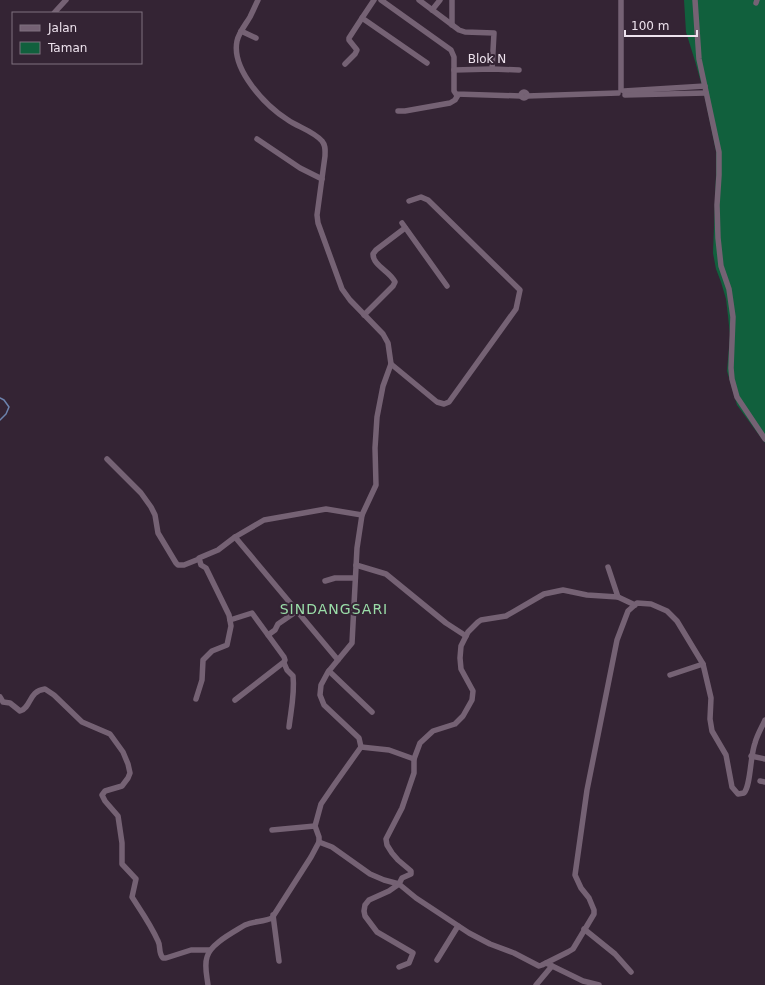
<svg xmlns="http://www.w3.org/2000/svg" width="765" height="985" font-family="'DejaVu Sans',sans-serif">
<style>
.green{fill:#11603d}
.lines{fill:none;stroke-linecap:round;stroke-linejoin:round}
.stream{stroke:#6c83ad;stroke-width:1.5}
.street{stroke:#756274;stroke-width:5.5}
.labels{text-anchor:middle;stroke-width:4;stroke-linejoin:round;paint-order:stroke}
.street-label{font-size:12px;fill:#ede2ed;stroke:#342434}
.quarter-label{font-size:14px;letter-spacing:1px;fill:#9adda8;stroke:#342434}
</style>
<rect width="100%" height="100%" fill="#342434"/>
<path class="green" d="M684,0H765V443L737,405L727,371L730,335L728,316L726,299L721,282L716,269L713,253L716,175V151L704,93L695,61L686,32Z"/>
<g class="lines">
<path class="stream" d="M0,398L4,400L9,407L6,414L0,420"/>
<g class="street">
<path d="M374,0L362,18L427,63"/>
<path d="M381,0L451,50L454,57V91L456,94L521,96"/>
<path d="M419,0L459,30L465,32L494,33L492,69"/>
<path d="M695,0L699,59L719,152V175L717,205L718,238L721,266L729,289L733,317L731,368L732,379L737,397L765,439"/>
<path d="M756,3L757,0"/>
<path d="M432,10L440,0"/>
<path d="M54,13L66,0"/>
<path d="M452,25V0"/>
<path d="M241,31L256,38"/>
<path d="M345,64L355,54L357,50L349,40V38L362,18"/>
<path d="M454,70L492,69L519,70"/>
<path d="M621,90V0"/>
<path d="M624,91L705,86"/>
<circle cx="524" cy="95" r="3"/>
<path d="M625,95L706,93"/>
<path d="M527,96L618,93"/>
<path d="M398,111H405L450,103L455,100L458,95"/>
<path d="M257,139L300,168L322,179"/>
<path d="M402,223L447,286"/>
<path d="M364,315L393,286L395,282C390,271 373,266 373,254L376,250L405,228"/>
<path d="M391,364L437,402L444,404L449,402L516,309L520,290L428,200L421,197L409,201"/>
<path d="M107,459L141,493L151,507L155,515L158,533L176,563L178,565H184L199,559"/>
<path d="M356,565L386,574L446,623L466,636"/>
<path d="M608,567L618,597"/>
<path d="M325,581L335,578H355"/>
<path d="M230,620L252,613L268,635"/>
<path d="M338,660L235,537L264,520L326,509L362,515"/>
<path d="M284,663L287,670L293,676C295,693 291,710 289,727"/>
<path d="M329,671L372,712"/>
<path d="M670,675L703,664"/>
<path d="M0,697L3,702L10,703L20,711C32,707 28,691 45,689L54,695L82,722L110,734L123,752L128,764L130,773L128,778L122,786L105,791L102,795L105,801L118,816L122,843V864L136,879L132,897C141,911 151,925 158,941C161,946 158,953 163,958H166L191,950H209"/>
<path d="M196,699L202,680L203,660L212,651L227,645L231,626L229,615L206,568L201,565L199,558L218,550L235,537"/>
<path d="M235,700L284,662L285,660L284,657L268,635L275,630L278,624L297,611"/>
<path d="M361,747L389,750L414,759"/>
<path d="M751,756L765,759"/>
<path d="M760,781L765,782"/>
<path d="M272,830L315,826"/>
<path d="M319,842L332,847L370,874L384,880L399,884L416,898L469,933L490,944L514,953L539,966L542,965L568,952L573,949L594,914V910L589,898L581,888L575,875L587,790L617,640L628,611L637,603L651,604L667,611L677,621L703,664L711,698L710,719L712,731L726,755L732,787L738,794L744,793C751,785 750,756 755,743C757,735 762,727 765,720"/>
<path d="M273,915L279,961"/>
<path d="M584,929L615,954L631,972"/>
<path d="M437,960L458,926"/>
<path d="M546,963L583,981L599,985"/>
<path d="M399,967L409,963L413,953L377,932L365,916L364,911L365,905L369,900L389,891L399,884L402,878L411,874V871L398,860L392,853L387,845L386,839L402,808L414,773V759L420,743L433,731L455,724L463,716L472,700L473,691L461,669L460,658L461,646L468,632L478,622L481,620L506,616L544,594L563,590L587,595L618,597L635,605"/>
<path d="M208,985C207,976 204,966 207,957C210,944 234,932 245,925C254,921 263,922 272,918L311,857L319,842V837L315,826L321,804L334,785L361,747L359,738L324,705L320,695L321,685L328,672L352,643L357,548L362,515L376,485L375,448L377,417L383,386L391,364L388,343L383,334L350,300L342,289L318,223L317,215L325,156C325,150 326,146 322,141C313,131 298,127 288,120C266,106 231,70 237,41C239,32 246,24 250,17C253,11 255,6 258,0"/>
<path d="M536,985L552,966"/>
</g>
</g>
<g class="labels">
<g class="street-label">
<text x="487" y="63">Blok N</text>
</g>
<g class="quarter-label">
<text x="334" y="614">SINDANGSARI</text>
</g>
</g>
<rect x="12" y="12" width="130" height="52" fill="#342434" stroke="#7e707e"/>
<rect x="20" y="25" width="20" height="6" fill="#756274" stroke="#7e707e"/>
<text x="48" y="32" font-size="12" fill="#ede2ed">Jalan</text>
<rect x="20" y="42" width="20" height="12" fill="#11603d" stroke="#7e707e"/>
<text x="48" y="52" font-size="12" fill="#ede2ed">Taman</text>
<path d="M625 30v6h72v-6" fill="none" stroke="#ede2ed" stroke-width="2"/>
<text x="631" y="30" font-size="12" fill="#ede2ed" stroke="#342434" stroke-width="3" paint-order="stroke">100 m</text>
</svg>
